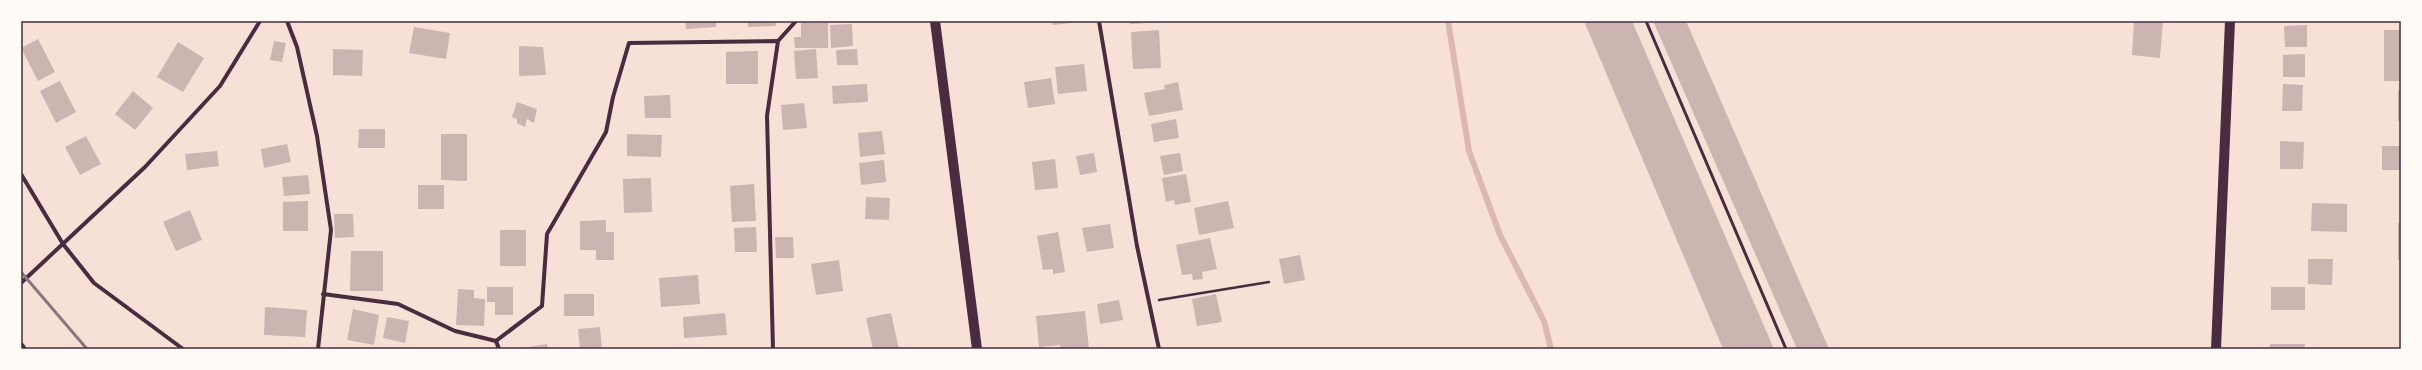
<svg xmlns="http://www.w3.org/2000/svg" width="2422" height="370" font-family="'Roboto Condensed',sans-serif">
<style>
.lines{fill:none;stroke-linecap:round;stroke-linejoin:round}
.stream{stroke:#dcb8b0;stroke-width:6}
.building{fill:#ccb4b1}
.path{stroke:#4a2c40;stroke-width:2.5}
.service{stroke:#4a2c40;stroke-width:3}
.minor{stroke:#4a2c40;stroke-width:4}
.tertiary{stroke:#4a2c40;stroke-width:7}
.primary{stroke:#4a2c40;stroke-width:10}
.rail{stroke:#8f747c;stroke-width:3}
.neatline{fill:none;stroke:#4a2c40;stroke-width:1.5}
</style>
<rect width="100%" height="100%" fill="#f7e1d7"/>
<g class="lines">
<path class="stream" d="M1448,21L1469,151L1500,235L1544,321L1551,349"/>
</g>
<g class="building">
<path d="M685,21H716V27L686,29Z"/>
<path d="M748,21H775L776,26L748,27Z"/>
<path d="M1052,21H1079V22L1053,25Z"/>
<path d="M1129,21H1166V22L1130,24Z"/>
<path d="M1584,21H1632L1774,349H1723Z"/>
<path d="M1653,21H1686L1829,349H1797Z"/>
<path d="M2134,21H2163L2160,58L2132,55Z"/>
<path d="M801,23H828V48H795L794,37H801Z"/>
<path d="M852,24L853,46L831,48L830,25Z"/>
<path d="M2307,25V47H2285L2284,26Z"/>
<path d="M414,27L450,33L446,59L409,53Z"/>
<path d="M1159,30L1161,68L1133,69L1131,32Z"/>
<rect x="2384" y="30" width="17" height="51"/>
<path d="M38,39L55,72L38,81L21,48Z"/>
<path d="M274,41L286,43L282,62L270,60Z"/>
<path d="M178,42L204,58L183,92L157,77Z"/>
<path d="M519,46L543,47L546,75L519,76Z"/>
<path d="M333,49L363,50L362,76L333,75Z"/>
<path d="M816,49L818,78L796,79L794,51Z"/>
<path d="M857,49L858,65H837L836,50Z"/>
<path d="M758,51V84H726V52Z"/>
<path d="M2305,54V77H2283V55Z"/>
<path d="M1084,64L1087,91L1058,94L1055,67Z"/>
<path d="M1051,78L1055,104L1028,108L1024,82Z"/>
<path d="M60,81L76,112L56,123L40,91Z"/>
<path d="M1178,82L1183,110L1149,116L1144,93L1165,89L1164,85Z"/>
<path d="M867,84L868,102L833,104L832,86Z"/>
<path d="M2283,84L2303,85L2302,111H2282Z"/>
<rect x="2398" y="90" width="3" height="31"/>
<path d="M133,91L153,108L135,130L115,114Z"/>
<path d="M670,95L671,118H645L644,96Z"/>
<path d="M517,102L537,109L534,123L527,119L525,127L517,123V119L512,117Z"/>
<path d="M804,103L807,128L783,130L781,105Z"/>
<path d="M1176,119L1179,138L1154,142L1151,124Z"/>
<path d="M359,129H385V148H358Z"/>
<path d="M882,131L885,154L860,157L858,133Z"/>
<path d="M441,134H467V181L441,180Z"/>
<path d="M627,134L662,135L661,157L627,156Z"/>
<path d="M86,136L101,164L80,175L65,147Z"/>
<path d="M2280,141L2304,142L2303,169H2280Z"/>
<path d="M287,144L291,162L264,168L261,149Z"/>
<rect x="2382" y="146" width="19" height="24"/>
<path d="M217,151L219,166L187,170L185,154Z"/>
<path d="M1094,153L1097,172L1080,175L1076,156Z"/>
<path d="M1180,153L1183,171L1164,175L1160,156Z"/>
<path d="M1055,159L1058,188L1035,190L1032,162Z"/>
<path d="M884,160L886,182L861,185L859,163Z"/>
<path d="M1186,174L1191,202L1175,205L1174,200L1166,202L1162,178Z"/>
<path d="M308,175L310,194L284,196L282,177Z"/>
<path d="M651,178L652,212L624,213L623,179Z"/>
<path d="M754,184L756,221L732,222L730,186Z"/>
<rect x="418" y="185" width="26" height="24"/>
<path d="M866,197L890,198L889,220L865,219Z"/>
<path d="M308,201V231H283V202Z"/>
<path d="M1228,201L1234,228L1199,235L1194,208Z"/>
<path d="M2312,203L2347,204V232L2311,231Z"/>
<path d="M190,210L202,240L176,251L163,222Z"/>
<path d="M334,214H353L354,237L335,238Z"/>
<path d="M606,220V232H614V260H596V250H580V221Z"/>
<rect x="2398" y="223" width="3" height="37"/>
<path d="M1110,224L1114,248L1087,252L1082,228Z"/>
<path d="M756,227L757,252H735L734,228Z"/>
<rect x="500" y="230" width="26" height="36"/>
<path d="M1058,232L1065,272L1053,274V269L1043,270L1037,236Z"/>
<path d="M775,237H793L794,258H776Z"/>
<path d="M1210,238L1217,269L1202,272L1203,279L1193,280L1192,274L1182,275L1176,245Z"/>
<path d="M351,251H383V291H350Z"/>
<path d="M1300,255L1305,280L1284,284L1279,259Z"/>
<path d="M2308,259H2333L2332,285L2308,284Z"/>
<path d="M839,260L843,291L816,295L811,264Z"/>
<path d="M698,275L700,304L661,307L659,278Z"/>
<path d="M487,287H513V315H495V302H487Z"/>
<rect x="2271" y="287" width="34" height="23"/>
<path d="M458,289L474,290V298L485,299L484,326L456,325Z"/>
<rect x="564" y="294" width="30" height="22"/>
<path d="M1216,294L1222,322L1197,326L1192,299Z"/>
<path d="M1119,300L1123,320L1100,324L1097,304Z"/>
<path d="M265,307L307,310L305,337L264,335Z"/>
<path d="M353,309L379,315L374,345L347,340Z"/>
<path d="M1085,311L1089,349H1061L1060,345L1039,347L1036,316Z"/>
<path d="M725,313L727,335L684,338L683,317Z"/>
<path d="M891,313L899,349H873L866,318Z"/>
<path d="M387,317L409,321L405,343L383,338Z"/>
<path d="M600,327L602,349H580L578,329Z"/>
<path d="M547,344L548,349H523V348Z"/>
<path d="M2270,344H2305L2304,349H2270Z"/>
</g>
<g class="lines">
<path class="path" d="M1159,300L1269,282"/>
<path class="service" d="M1646,21L1786,349"/>
<g class="minor">
<path d="M287,21L297,47L317,136L331,230L318,349"/>
<path d="M1099,21L1137,246L1159,349"/>
<path d="M778,41L796,21"/>
<path d="M21,174L63,244L94,283L183,349"/>
<path d="M21,283L145,167L220,86L260,21"/>
<path d="M323,294L398,304L455,331L496,341L542,306L547,234L606,132L613,97L629,43L778,41L767,116L773,349"/>
<path d="M496,341L499,349"/>
</g>
<path class="tertiary" d="M21,346L23,349"/>
<g class="primary">
<path d="M935,21L977,349"/>
<path d="M2216,349L2230,21"/>
</g>
<path class="rail" d="M21,272L87,349"/>
</g>
<rect width="2422" height="370" fill="none" stroke="#fffaf5" stroke-width="44"/>
<rect x="22" y="22" width="2378" height="326" class="neatline"/>
</svg>
